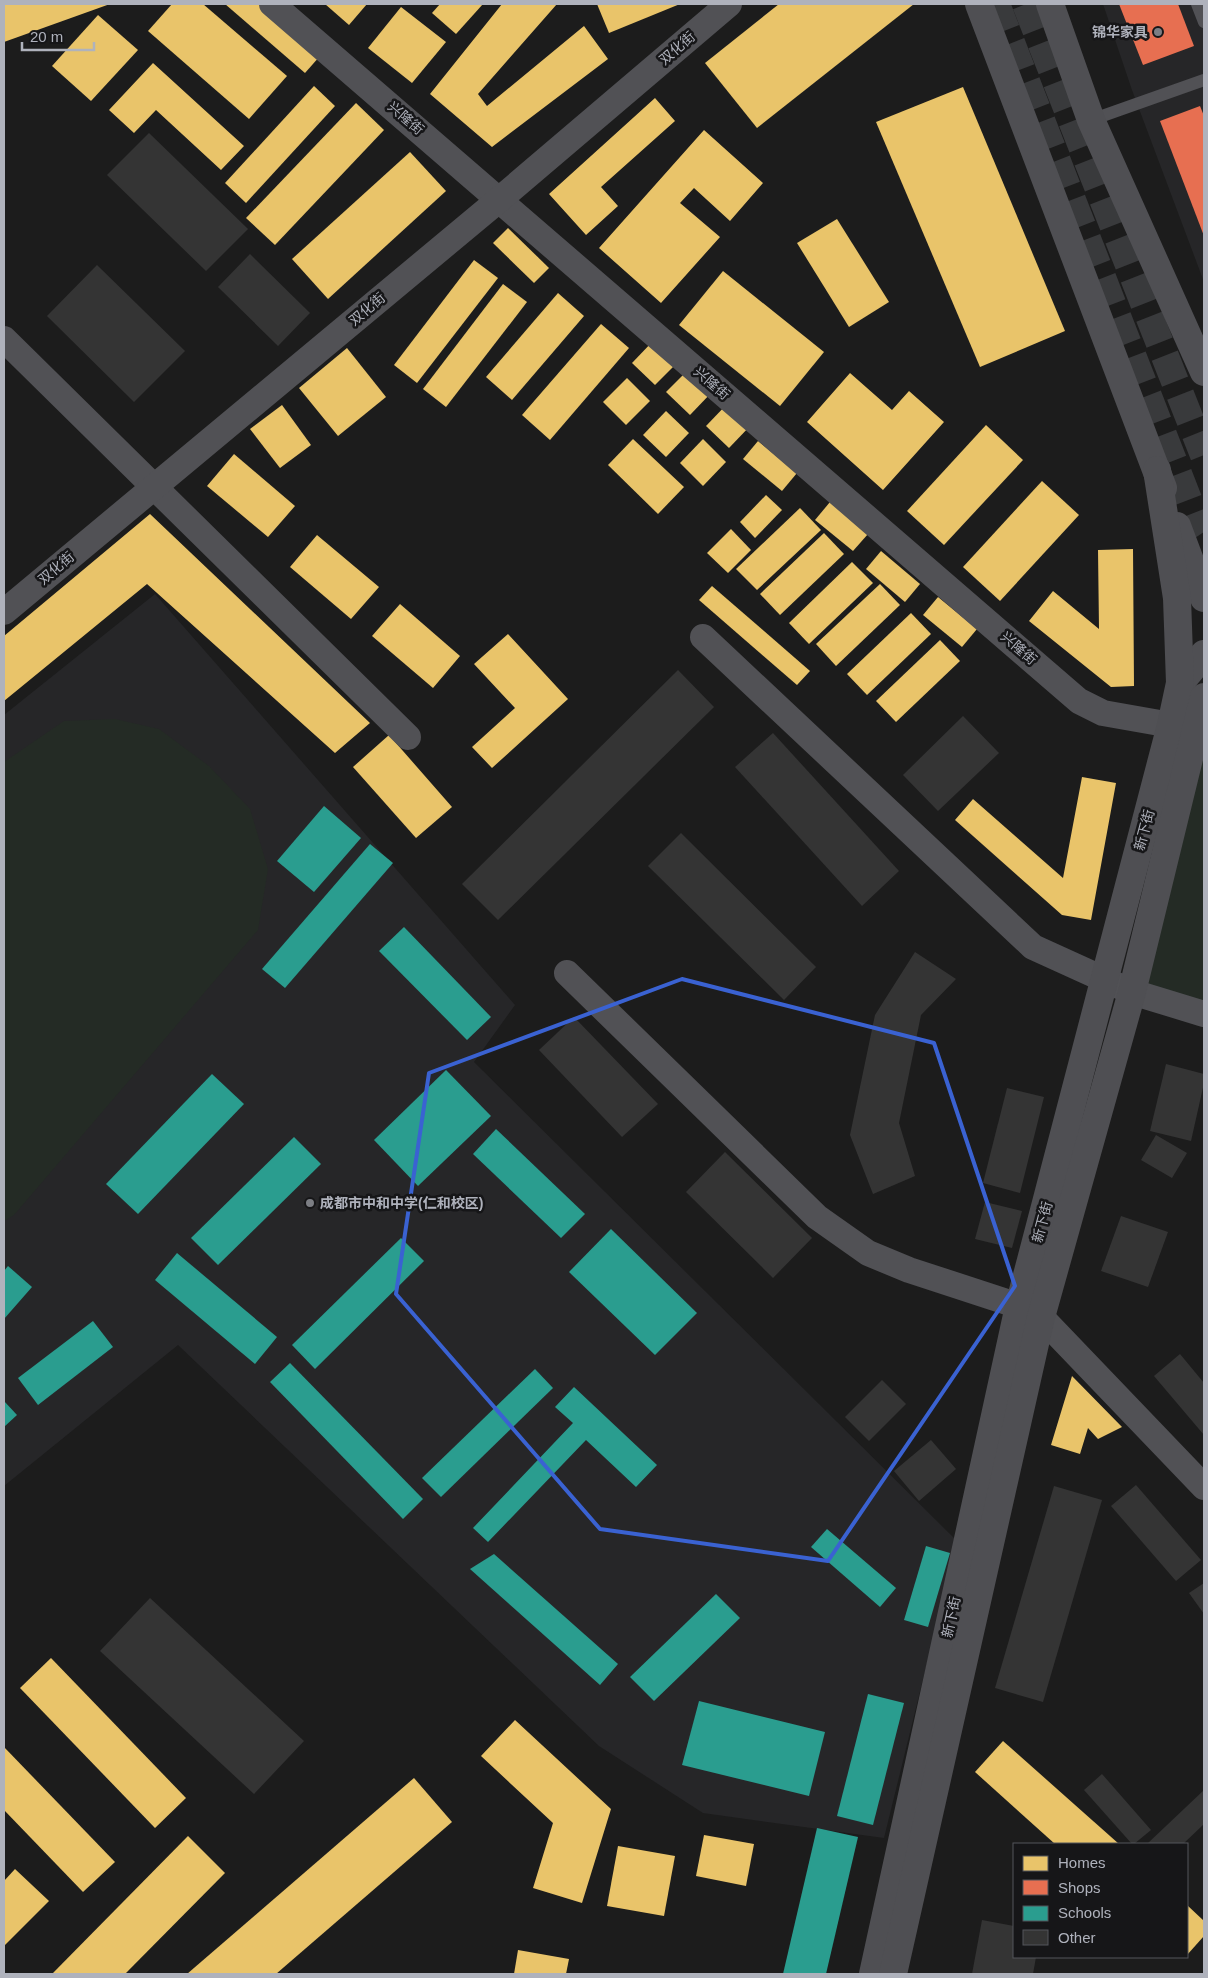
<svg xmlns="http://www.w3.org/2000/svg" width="1208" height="1978" font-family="Arial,'Noto Sans SC',sans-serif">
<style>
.built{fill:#262628}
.green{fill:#242b25}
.homes{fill:#e9c46a}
.shops{fill:#e76f51}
.schools{fill:#2a9d8f}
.building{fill:#343434}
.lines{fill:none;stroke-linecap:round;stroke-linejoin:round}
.highway-tunnel{stroke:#393a3c;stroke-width:28;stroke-dasharray:28 14;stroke-linecap:butt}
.lane{stroke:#515155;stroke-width:12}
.street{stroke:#515155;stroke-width:26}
.secondary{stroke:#4f4f53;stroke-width:28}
.marked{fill:none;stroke:#3a62d2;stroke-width:4;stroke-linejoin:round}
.poi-dot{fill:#7c7e84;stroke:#161618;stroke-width:2}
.labels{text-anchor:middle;stroke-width:5;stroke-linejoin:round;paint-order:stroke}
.poi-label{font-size:14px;font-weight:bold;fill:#afb2bc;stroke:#161618;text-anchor:end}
.street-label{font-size:14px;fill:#afb2bc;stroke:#161618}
</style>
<rect width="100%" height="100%" fill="#1c1c1c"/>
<g class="built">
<path d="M1103,4H1204V282L1132,90Z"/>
<path d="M155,594L515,1005L474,1062L957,1541L884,1838L703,1813L599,1746L178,1345L4,1486V715Z"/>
</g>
<g class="green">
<path d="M115,719L159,729L209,766L250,809L268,869L258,930L14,1215L4,1221V762L64,721Z"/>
<path d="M1204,745V1005L1145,989Z"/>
</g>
<g class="homes">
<path d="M4,4H110L4,42Z"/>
<path d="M172,4H203L287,76L249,119L148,31Z"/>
<path d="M225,4H260L320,56L305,73Z"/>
<path d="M325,4H367L349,25Z"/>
<path d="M440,4H483L456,34L432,13Z"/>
<path d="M502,4H557L478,94L487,106L584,26L608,59L492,147L430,94Z"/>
<path d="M597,4H680L609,33Z"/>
<path d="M779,4H914L757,128L705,63Z"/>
<path d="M401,7L446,42L412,83L368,48Z"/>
<path d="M98,15L138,50L91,101L52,66Z"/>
<path d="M153,63L244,146L221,170L156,110L134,133L109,110Z"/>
<path d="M314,86L335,106L246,203L225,183Z"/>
<path d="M963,87L1065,331L980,367L876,122Z"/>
<path d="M655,98L675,121L601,187L618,206L586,235L549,194Z"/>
<path d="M356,103L384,130L275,245L246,218Z"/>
<path d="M704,130L763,183L730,221L694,188L680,203L720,237L661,303L599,248Z"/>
<path d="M410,152L446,191L328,299L292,259Z"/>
<path d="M837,219L889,302L849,327L797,243Z"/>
<path d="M508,228L549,268L534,283L493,243Z"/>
<path d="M474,260L498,278L417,383L394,365Z"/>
<path d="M723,271L824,352L780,406L679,325Z"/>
<path d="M503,284L527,302L446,407L423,389Z"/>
<path d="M558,293L584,316L512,400L486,377Z"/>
<path d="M601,324L629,348L550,440L522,415Z"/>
<path d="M655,339L679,361L655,385L632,363Z"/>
<path d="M347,348L386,397L338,436L299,388Z"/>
<path d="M690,368L713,391L690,415L666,392Z"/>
<path d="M850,373L892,410L909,391L944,422L883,490L807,422Z"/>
<path d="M627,378L650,401L626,425L603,402Z"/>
<path d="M729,402L752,424L729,448L706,426Z"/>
<path d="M282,405L311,445L280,468L250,429Z"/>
<path d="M666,411L689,433L666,457L643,435Z"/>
<path d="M986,425L1023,460L944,545L907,511Z"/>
<path d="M633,439L684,487L658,514L608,465Z"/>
<path d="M703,439L726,462L703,486L680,463Z"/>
<path d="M758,441L797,473L782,491L743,459Z"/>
<path d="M234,454L295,506L268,537L207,486Z"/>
<path d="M1042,481L1079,515L1000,601L963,567Z"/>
<path d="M766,495L782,510L755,538L740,522Z"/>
<path d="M830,502L868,534L853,551L815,520Z"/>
<path d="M800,508L821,530L757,590L736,569Z"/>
<path d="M150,514L370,723L335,753L147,584L4,701V636Z"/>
<path d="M731,529L751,550L728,573L707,553Z"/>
<path d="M824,533L844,554L780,615L760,594Z"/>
<path d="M317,535L379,587L351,619L290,567Z"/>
<path d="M1133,549L1134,686L1111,687L1029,621L1053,591L1099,629L1098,550Z"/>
<path d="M881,551L920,584L905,602L866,569Z"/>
<path d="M852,562L873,583L809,644L789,623Z"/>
<path d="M880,584L900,605L836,666L816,644Z"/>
<path d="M712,586L810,671L797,685L699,600Z"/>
<path d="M938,597L977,629L962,647L923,615Z"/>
<path d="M400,604L460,656L433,688L372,636Z"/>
<path d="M911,613L931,634L867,695L847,674Z"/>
<path d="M508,634L568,699L492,768L472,747L515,708L474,664Z"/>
<path d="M940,640L960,661L896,722L876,701Z"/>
<path d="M389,735L452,807L416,838L353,767Z"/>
<path d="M1082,777L1116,783L1091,920L1062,915L955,820L973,799L1063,878Z"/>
<path d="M1072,1376L1122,1427L1098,1439L1088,1428L1080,1454L1051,1445Z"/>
<path d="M51,1658L186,1798L155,1828L20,1688Z"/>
<path d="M515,1720L611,1809L582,1903L533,1888L553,1823L481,1756Z"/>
<path d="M1003,1741L1119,1844H1055L975,1772Z"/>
<path d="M4,1747L115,1862L83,1892L4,1810Z"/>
<path d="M414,1778L452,1822L276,1974H187Z"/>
<path d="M704,1835L754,1844L746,1886L696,1876Z"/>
<path d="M188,1836L225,1873L125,1974H52Z"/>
<path d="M618,1846L675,1856L664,1916L607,1906Z"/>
<path d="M15,1869L49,1901L4,1946V1881Z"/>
<path d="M1187,1905L1204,1921V1936L1187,1955Z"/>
<path d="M518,1950L569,1959L566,1974H514Z"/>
</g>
<g class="shops">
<path d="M1119,4H1178L1194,46L1143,65Z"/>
<path d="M1200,106L1204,116V236L1160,121Z"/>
</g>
<g class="schools">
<path d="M324,806L361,838L314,892L277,861Z"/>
<path d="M370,844L393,863L285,988L262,969Z"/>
<path d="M404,927L491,1017L467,1040L379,951Z"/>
<path d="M446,1070L491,1116L418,1186L374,1140Z"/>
<path d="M212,1074L244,1104L138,1214L106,1184Z"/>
<path d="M496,1129L585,1214L561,1238L473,1154Z"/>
<path d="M294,1137L321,1164L218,1265L191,1238Z"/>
<path d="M611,1229L697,1313L655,1355L569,1272Z"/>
<path d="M401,1238L424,1261L315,1369L292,1345Z"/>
<path d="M177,1253L277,1337L255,1364L155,1280Z"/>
<path d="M8,1266L32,1287L4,1319V1271Z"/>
<path d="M93,1321L113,1347L38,1405L18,1378Z"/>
<path d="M290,1363L423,1499L403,1519L270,1382Z"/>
<path d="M535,1369L553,1388L441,1497L422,1478Z"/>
<path d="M574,1387L657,1465L636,1487L586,1440L488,1542L473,1528L573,1423L555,1407Z"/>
<path d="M4,1401L17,1415L4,1427Z"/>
<path d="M827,1529L896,1588L880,1607L811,1547Z"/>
<path d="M926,1546L950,1553L928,1627L904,1620Z"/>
<path d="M494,1554L618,1664L600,1685L470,1569Z"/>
<path d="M716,1594L740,1618L654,1701L630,1677Z"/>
<path d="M868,1694L904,1703L873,1825L837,1816Z"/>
<path d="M699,1701L825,1732L809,1796L682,1765Z"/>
<path d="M817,1828L858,1837L826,1974H783Z"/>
</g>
<g class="building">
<path d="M149,133L248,229L206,271L107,175Z"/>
<path d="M250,254L310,313L278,346L218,287Z"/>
<path d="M97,265L185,351L134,402L47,316Z"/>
<path d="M678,670L714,707L498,920L462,884Z"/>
<path d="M963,716L999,753L938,811L903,775Z"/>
<path d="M773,733L899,871L862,906L735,767Z"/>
<path d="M681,833L816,967L784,1000L648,866Z"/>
<path d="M915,952L956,979L921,1015L899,1123L915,1176L873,1194L850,1135L875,1015Z"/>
<path d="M574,1017L658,1104L622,1137L539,1050Z"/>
<path d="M1166,1064L1204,1074V1083L1191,1141L1150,1131Z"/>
<path d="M1007,1088L1044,1097L1020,1193L983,1183Z"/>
<path d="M1156,1135L1187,1153L1172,1178L1141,1160Z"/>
<path d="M725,1152L812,1238L773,1278L686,1192Z"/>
<path d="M985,1202L1022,1211L1012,1248L975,1239Z"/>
<path d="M1121,1216L1168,1232L1148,1287L1101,1271Z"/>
<path d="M1180,1354L1204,1383V1435L1154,1376Z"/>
<path d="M882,1380L906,1404L869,1441L845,1417Z"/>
<path d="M931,1440L956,1469L919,1501L894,1471Z"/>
<path d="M1136,1485L1201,1560L1176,1581L1111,1506Z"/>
<path d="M1054,1486L1102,1500L1043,1702L995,1688Z"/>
<path d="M1204,1583V1614L1189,1593Z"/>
<path d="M150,1598L304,1741L254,1794L100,1651Z"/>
<path d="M1102,1774L1151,1830L1134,1844H1132L1084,1790Z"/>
<path d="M1204,1790V1824L1183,1844H1147Z"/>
<path d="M982,1920L1014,1926V1957H1036L1033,1974H972Z"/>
</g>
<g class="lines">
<g class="highway-tunnel">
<path d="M996,4L1196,520L1204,532"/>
<path d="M1026,4L1204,455"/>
</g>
<g class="lane">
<path d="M1197,4L1204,22"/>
<path d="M1091,120L1204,80"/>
</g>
<g class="street">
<path d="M272,4L1079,701L1103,713L1171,725"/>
<path d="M4,339L408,737"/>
<path d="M4,612L500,199L729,4"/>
<path d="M703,637L1033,947L1132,992L1204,1014"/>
<path d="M567,973L817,1217L868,1253L909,1270L1019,1306L1041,1317L1204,1487"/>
</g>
<g class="secondary">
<path d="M979,4L1163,488"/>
<path d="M1050,4L1091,120L1204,372"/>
<path d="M1177,526L1204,598"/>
<path d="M1180,683L1204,654"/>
<path d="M873,1974L1019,1306L1171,725L1180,683L1177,598L1157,470"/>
<path d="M893,1974L1041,1317L1132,992L1204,697"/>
</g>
</g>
<path class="marked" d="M682,979L934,1043L1015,1286L828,1561L600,1529L396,1294L429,1073Z"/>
<g class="poi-dot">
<circle cx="1158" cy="32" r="5"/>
<circle cx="310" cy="1203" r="5"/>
</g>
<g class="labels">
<g class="poi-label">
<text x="1148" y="37">锦华家具</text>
<text x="320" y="1208" text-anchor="start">成都市中和中学(仁和校区)</text>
</g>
<g class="street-label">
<text transform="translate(677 48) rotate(-41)" y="5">双化街</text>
<text transform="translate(406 118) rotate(41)" y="5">兴隆街</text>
<text transform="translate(367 309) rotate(-40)" y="5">双化街</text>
<text transform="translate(712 383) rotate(41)" y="5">兴隆街</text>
<text transform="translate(56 568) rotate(-40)" y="5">双化街</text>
<text transform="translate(1019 648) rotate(41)" y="5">兴隆街</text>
<text transform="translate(1144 830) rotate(-75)" y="5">新下街</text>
<text transform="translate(1042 1222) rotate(-75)" y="5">新下街</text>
<text transform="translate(951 1617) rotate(-78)" y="5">新下街</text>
</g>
</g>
<rect width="1208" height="1978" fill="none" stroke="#afb2bc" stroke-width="10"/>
<rect x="1013" y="1843" width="175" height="115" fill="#161618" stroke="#53545a"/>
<rect x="1023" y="1856" width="25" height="15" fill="#e9c46a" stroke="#53545a"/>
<text x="1058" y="1868" font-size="15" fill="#afb2bc">Homes</text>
<rect x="1023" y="1880" width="25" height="15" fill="#e76f51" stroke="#53545a"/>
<text x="1058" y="1893" font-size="15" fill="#afb2bc">Shops</text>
<rect x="1023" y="1906" width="25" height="15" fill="#2a9d8f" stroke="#53545a"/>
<text x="1058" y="1918" font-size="15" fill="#afb2bc">Schools</text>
<rect x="1023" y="1930" width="25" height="15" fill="#343434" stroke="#53545a"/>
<text x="1058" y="1943" font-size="15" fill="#afb2bc">Other</text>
<path d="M22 42v8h72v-8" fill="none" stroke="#afb2bc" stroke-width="2.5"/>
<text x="30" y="42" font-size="15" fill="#afb2bc" stroke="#161618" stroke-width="4" paint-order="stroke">20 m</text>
</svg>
